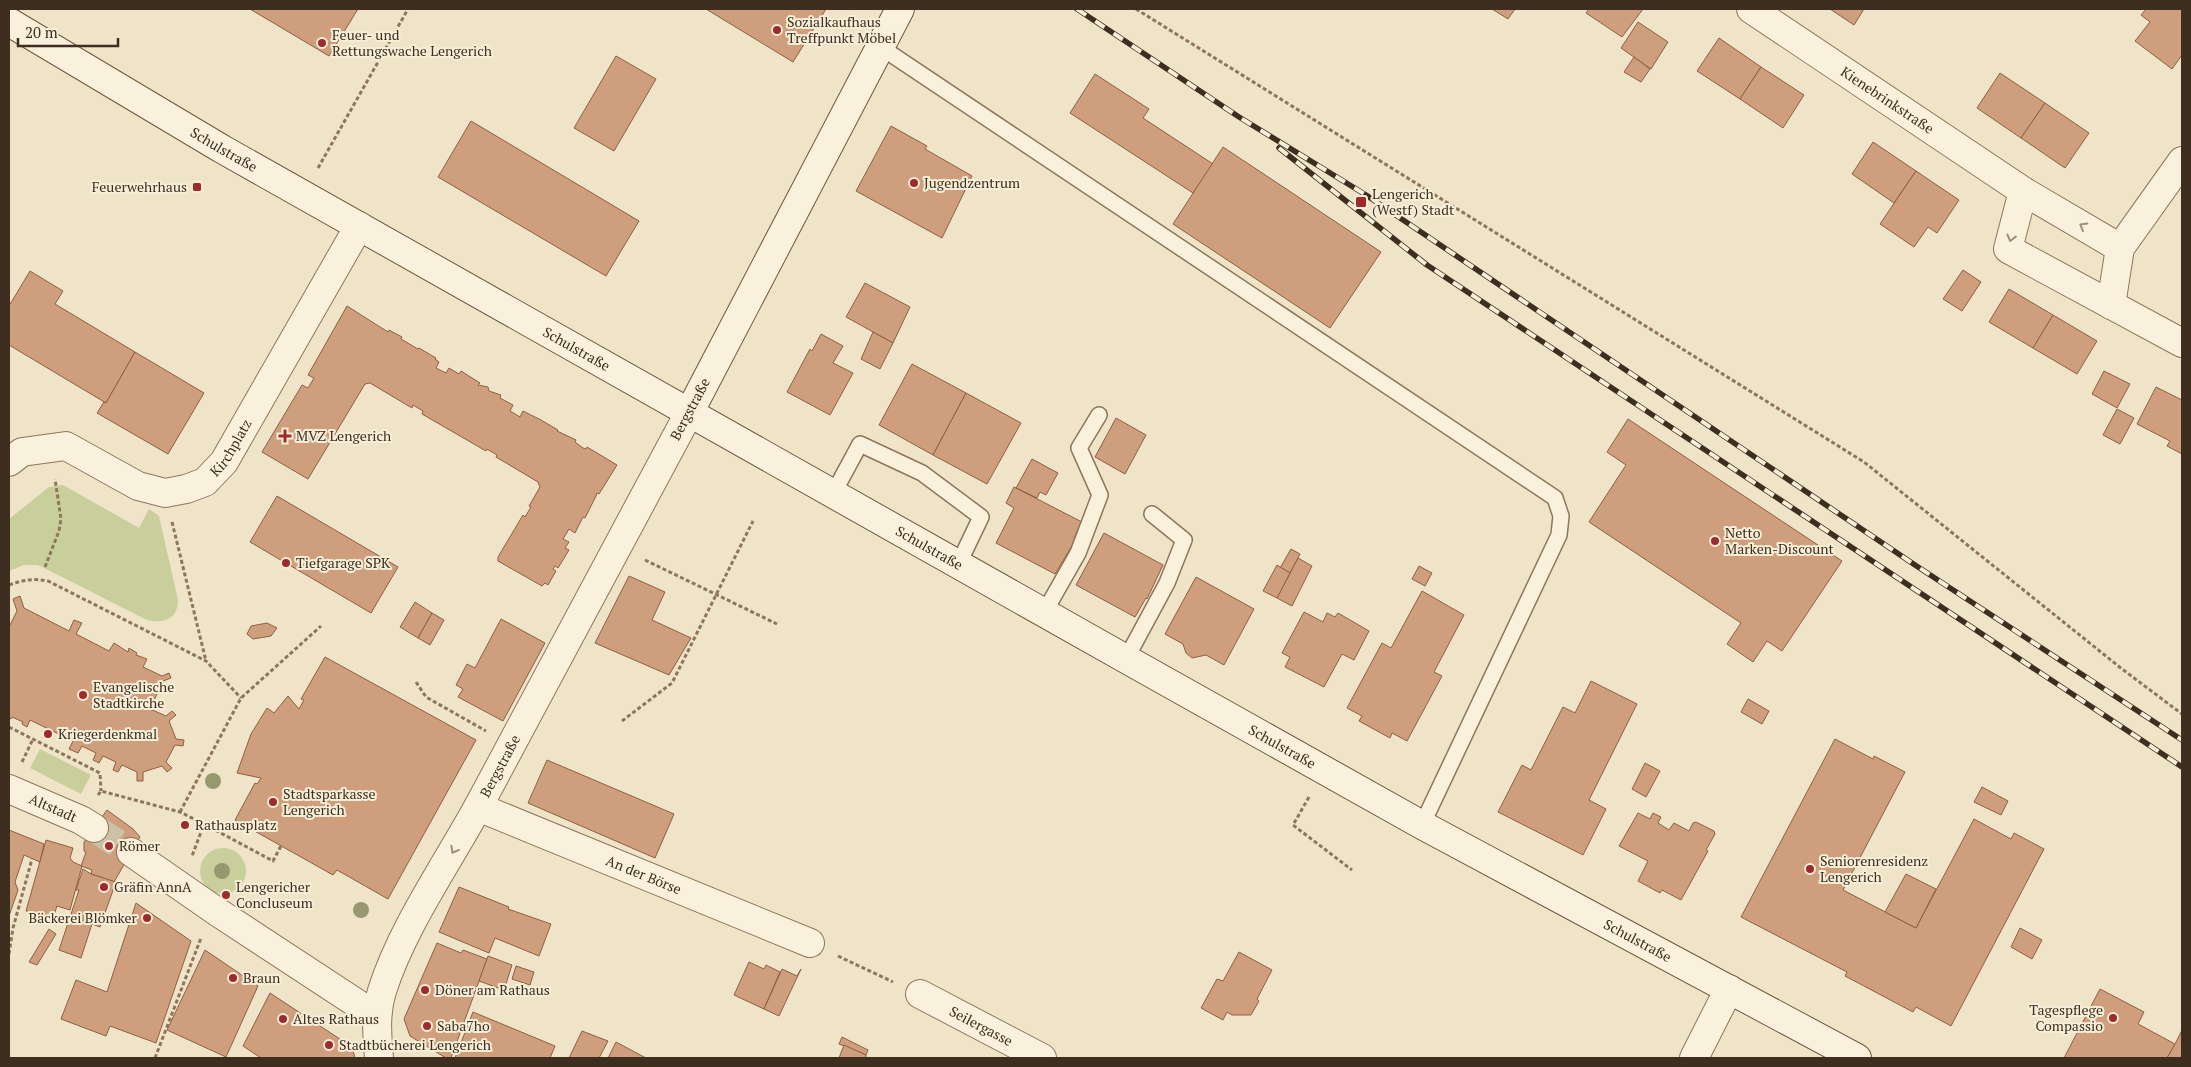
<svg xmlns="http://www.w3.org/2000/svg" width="2191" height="1067" font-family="'PT Serif',serif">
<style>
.green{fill:#c9cf9b}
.building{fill:#cf9f7d;stroke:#8d5f41}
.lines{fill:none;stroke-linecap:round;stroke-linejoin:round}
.street-tunnel{stroke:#ccc0a6;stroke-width:28;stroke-dasharray:28 14;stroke-linecap:butt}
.lane-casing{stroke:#8d765c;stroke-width:18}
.street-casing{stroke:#8d765c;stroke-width:30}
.secondary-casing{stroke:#6f573f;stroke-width:30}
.path{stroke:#8d765c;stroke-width:3;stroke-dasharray:4 2.5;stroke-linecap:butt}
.lane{stroke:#faf1dc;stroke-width:15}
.street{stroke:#faf1dc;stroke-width:28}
.secondary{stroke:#faf1dc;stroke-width:28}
.rail-casing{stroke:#3d2e20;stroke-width:5.5}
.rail{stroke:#f7eed8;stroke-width:4;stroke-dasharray:11;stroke-linecap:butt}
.tree{fill:#96986f}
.oneway{stroke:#9c907e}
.poi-dot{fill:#9e2a2b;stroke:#f7eed8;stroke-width:2}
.labels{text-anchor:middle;stroke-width:4;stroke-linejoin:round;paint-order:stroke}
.poi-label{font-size:14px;fill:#3d2e20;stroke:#f7eed8;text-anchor:start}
.street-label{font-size:14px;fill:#3d2e20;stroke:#f7eed8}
</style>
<rect width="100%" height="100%" fill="#f0e4c8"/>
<g class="green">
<path d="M63,485L139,528L149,509L159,516L178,600C178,619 164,624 147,620L38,565H24L9,571V519L49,487Z"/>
<path d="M40,749L91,775L81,794L30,768Z"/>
<circle cx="223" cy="871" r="23"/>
</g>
<g class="building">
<path d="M250,9H358L329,56Z"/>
<path d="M706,9H826L793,62Z"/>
<path d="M1492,9H1515L1508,19Z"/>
<path d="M1589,9H1643L1622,37L1586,13Z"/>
<path d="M1830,9H1864L1854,25Z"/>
<path d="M2146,9H2182V55L2172,69L2135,41L2150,22L2141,15Z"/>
<path d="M1638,22L1668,42L1651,69L1621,48Z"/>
<path d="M1719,38L1761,67L1740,99L1697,71Z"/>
<path d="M616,56L656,79L614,151L574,128Z"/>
<path d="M1634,57L1650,69L1641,82L1624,72Z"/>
<path d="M1761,67L1804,95L1783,128L1740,99Z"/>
<path d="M2000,73L2045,103L2021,138L1977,108Z"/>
<path d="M1095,74L1149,109L1143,118L1213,164L1193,193L1070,113Z"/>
<path d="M2045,103L2089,133L2065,168L2021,138Z"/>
<path d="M471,121L639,221L606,276L438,177Z"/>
<path d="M891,126L927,146L925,149L972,176L942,238L856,191Z"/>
<path d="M1873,142L1916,171L1894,203L1852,174Z"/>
<path d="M1223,147L1381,252L1330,328L1173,224Z"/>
<path d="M1916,171L1959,200L1937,233L1928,227L1914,247L1880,224Z"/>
<path d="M1963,270L1981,282L1962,311L1943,299Z"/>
<path d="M30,271L63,291L55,304L135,352L106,403L9,345V306Z"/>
<path d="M865,283L910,307L893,343L846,317Z"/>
<path d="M2009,289L2053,315L2033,348L1989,322Z"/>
<path d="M347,306L388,332L389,330L402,337L401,339L418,349L419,348L436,358L435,359L439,362L436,368L446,373L449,368L459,374L461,371L480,383L478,385L488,387L489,391L501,395L500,398L513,405L510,411L520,417L523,411L541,420L558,430L557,431L576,440L575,442L583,448L586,449L587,447L617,465L599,494L597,493L596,496L585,518L583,517L575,533L569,529L563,539L569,542L565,548L569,550L558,568L555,566L553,569L556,571L548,585L545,583L542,586L498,561V557L523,515L525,517L531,507L529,506L540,487L538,482L496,457L497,455L487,449L486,451L422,414L423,411L413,405L412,408L370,383L365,384L308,479L262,452L302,385L308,388L314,378L308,375Z"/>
<path d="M2053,315L2097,341L2077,374L2033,348Z"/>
<path d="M873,332L893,343L880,369L861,359Z"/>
<path d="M821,334L843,346L833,363L853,373L830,415L787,392L810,349L812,351Z"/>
<path d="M135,352L204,393L168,454L97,413L104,402L106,403Z"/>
<path d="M912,364L966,393L933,455L879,425Z"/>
<path d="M2104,371L2130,384L2117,408L2092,394Z"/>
<path d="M2156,387L2182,400V454L2167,446L2170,441L2137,424Z"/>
<path d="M966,393L1021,423L987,484L933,455Z"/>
<path d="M2117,409L2134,418L2120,444L2103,435Z"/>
<path d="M1116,418L1146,435L1125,474L1095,457Z"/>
<path d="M1628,419L1842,561L1782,651L1767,641L1753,662L1727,644L1741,623L1589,522L1626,465L1607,452Z"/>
<path d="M1032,459L1058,473L1046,495L1040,492L1037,498L1016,488Z"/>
<path d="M1014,487L1082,522L1074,538L1076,539L1055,574L996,543L1014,508L1006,503Z"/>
<path d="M277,496L398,567L371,613L250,542Z"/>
<path d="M1104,533L1163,565L1147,599L1146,598L1135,617L1076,585Z"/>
<path d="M1291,549L1300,554L1290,573L1280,568Z"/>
<path d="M1298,558L1312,566L1292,606L1277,598Z"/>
<path d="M1277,565L1290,573L1277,598L1263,591Z"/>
<path d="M1419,566L1432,573L1425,586L1412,579Z"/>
<path d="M629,576L665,592L652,620L691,638L669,675L595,643Z"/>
<path d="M1196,577L1254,609L1224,665L1206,655L1192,658L1186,653L1183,644L1165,634Z"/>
<path d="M1422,591L1464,615L1434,672L1442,676L1407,741L1392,733L1390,738L1359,721L1362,716L1347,708L1382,643L1391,648Z"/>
<path d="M20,596L24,608L69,631L74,620L82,623L76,634L109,651L114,643L128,652L129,648L137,653L136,655L147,659L143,667L162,676L169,673L171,678L163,681L150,709L166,716L172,711L176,715L169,721L176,739L184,740L183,746L175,745L166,762L172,768L167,772L162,766L143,772V781H137V772L122,765L118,772L113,770L116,762L103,756L99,763L93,760L96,753L82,746L78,753L69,749L73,741L30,720L27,727L22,724L23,722L12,717L11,719L9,718V627L17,611L13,599Z"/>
<path d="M415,602L432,613L418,638L400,627Z"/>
<path d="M1304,612L1323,622L1327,613L1335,617L1338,613L1369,631L1354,660L1342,654L1324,687L1285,667L1290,657L1282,653Z"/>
<path d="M432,613L444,620L430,645L418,638Z"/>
<path d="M501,619L545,643L503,721L458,697L463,689L456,685L467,664L475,668Z"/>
<path d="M267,623L277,628L271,636L253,639L247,634L251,626Z"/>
<path d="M325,657L476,740L388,899L337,870L333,875L235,820L255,783L257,784L261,778L237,773L251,734L267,708L274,713L288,696L299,709L304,700L301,699Z"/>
<path d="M1591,681L1637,704L1589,800L1606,809L1583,855L1498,812L1522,765L1531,770L1563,707L1575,713Z"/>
<path d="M1748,699L1769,711L1762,724L1741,712Z"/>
<path d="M1835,739L1873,759L1874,756L1905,772L1843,890L1916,928L1974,819L2011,839L2014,833L2044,849L1951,1026L1916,1007L1913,1012L1845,976L1847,972L1741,917Z"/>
<path d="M547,760L674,814L655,858L528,803Z"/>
<path d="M1645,763L1660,771L1646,797L1632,789Z"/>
<path d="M1982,787L2008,801L2001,815L1974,802Z"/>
<path d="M107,810L133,829L140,837L114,882L91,874L92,870L81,866L86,852L84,851V842Z"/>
<path d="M1638,813L1650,819L1653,813L1661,817L1658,823L1669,830L1674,823L1689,831L1693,823L1696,822L1714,831L1715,834L1706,850L1708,851L1681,900L1662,890L1660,893L1638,881L1648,861L1619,846Z"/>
<path d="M9,830L44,844L40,862L24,855L15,882L18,890L9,916Z"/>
<path d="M46,840L73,848L70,858L73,862L82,866L70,910L57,906L52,921L26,911Z"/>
<path d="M83,869L91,874L116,882L100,927L92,924L81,958L59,950L79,890H76Z"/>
<path d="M1906,874L1936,889L1916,928L1885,912Z"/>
<path d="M459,887L509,907L508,909L551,924L539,956L495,938L489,953L439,932Z"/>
<path d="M136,903L191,941L156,1043L110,1026L106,1036L61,1019L76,980L107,992Z"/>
<path d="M2020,928L2042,940L2032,959L2011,947Z"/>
<path d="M49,929L56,934L37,965L29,962Z"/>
<path d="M437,943L461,953L463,950L487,959L451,1058H446L410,1036L404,1019Z"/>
<path d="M205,950L258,986L226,1057L167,1030Z"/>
<path d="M1239,952L1272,970L1257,999L1259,1001L1251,1015H1232L1227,1012L1223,1020L1201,1008L1217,979L1223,981Z"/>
<path d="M488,956L512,965L504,990L479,981Z"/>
<path d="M749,962L764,969L766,965L780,972L764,1009L734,995Z"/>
<path d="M516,966L534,972L530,985L512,979Z"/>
<path d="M782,969L797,976L801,969L779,1016L764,1009Z"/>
<path d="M2100,989L2144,1012L2138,1024L2175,1044L2167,1058H2064Z"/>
<path d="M270,993L352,1047L355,1058H261L243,1046Z"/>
<path d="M473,1012L555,1046L550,1058H455Z"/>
<path d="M2182,1030V1058H2167L2175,1044Z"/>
<path d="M582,1031L608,1041L599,1058H569Z"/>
<path d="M842,1037L868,1050L866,1055L839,1044Z"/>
<path d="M616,1042L646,1058H608Z"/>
<path d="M844,1045L866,1055V1058H839Z"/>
</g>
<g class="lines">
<path class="street-tunnel" d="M94,828L131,852"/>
<defs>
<g id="lane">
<path d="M879,46L1555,498L1561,516L1559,535L1422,825"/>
<path d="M833,494L860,444L922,473L981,517L958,565"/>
<path d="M1044,613L1078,553L1100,495L1079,448L1099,415"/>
<path d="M1126,659L1167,583L1184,540L1152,514"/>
</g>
<g id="street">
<path id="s1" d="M1751,9L2023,191L2120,248L2111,305"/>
<path d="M2023,191L2008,249L2182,343"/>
<path d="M2120,248L2182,161"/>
<path id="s2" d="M9,462L22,452L66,446L138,486L165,493L186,489L205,482L224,462L359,226"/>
<path id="s3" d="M9,789L81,820L94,828"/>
<path id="s4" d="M478,807L810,943"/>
<path d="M131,852L216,911L376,1016"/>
<path id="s5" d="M920,994L1042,1058"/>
<path id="s6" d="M379,1058C377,1035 375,1013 382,991C402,928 446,865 478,807C549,676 618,544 689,413"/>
<path d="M1694,1058L1729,989"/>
</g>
<g id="secondary">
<path id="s7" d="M9,22L222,149L1126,659L1422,825L1857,1058"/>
<path d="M689,413L900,9"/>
</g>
</defs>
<use href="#lane" class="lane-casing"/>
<use href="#street" class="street-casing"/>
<use href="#secondary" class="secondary-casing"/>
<g class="path">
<path d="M1136,9L1864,462L2122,669L2182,714"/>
<path d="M318,168L408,9"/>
<path d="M172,522L206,661"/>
<path d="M645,560L777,624"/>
<path d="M45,567L59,531L61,519L55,479"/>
<path d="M9,585C23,580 33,578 48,581L206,661L241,698"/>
<path d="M416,682L426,697L486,731"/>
<path d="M622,721L672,683L753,521"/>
<path d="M9,727L100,773L101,791"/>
<path d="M22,762L33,739"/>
<path d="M98,795L101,791L180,812L204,824L192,856"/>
<path d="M1309,797L1293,825L1352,870"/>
<path d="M180,812L241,698L321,626"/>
<path d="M204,824L273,861L281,846"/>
<path d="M9,954L13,928L32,859"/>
<path d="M838,956L893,982"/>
<path d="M155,1058L201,938"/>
</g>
<use href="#lane" class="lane"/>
<use href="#street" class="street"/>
<use href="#secondary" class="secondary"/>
<defs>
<g id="rail">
<path d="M1077,9L1239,117L1366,195L1915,565L2182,740"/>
<path d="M1279,148L1427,265L2182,767"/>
</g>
</defs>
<use href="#rail" class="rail-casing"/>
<use href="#rail" class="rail"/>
</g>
<g class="tree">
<circle cx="213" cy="781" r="8"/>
<circle cx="222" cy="871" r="8"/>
<circle cx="361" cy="910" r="8"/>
</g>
<defs><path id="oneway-chevron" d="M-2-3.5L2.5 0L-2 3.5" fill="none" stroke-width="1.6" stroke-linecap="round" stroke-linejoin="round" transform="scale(1.25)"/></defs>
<g class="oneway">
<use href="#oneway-chevron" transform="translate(2083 226) rotate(-150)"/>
<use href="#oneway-chevron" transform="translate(2011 238) rotate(104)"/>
<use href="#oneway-chevron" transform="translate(454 850) rotate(119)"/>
</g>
<g class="poi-dot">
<circle cx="777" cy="30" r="5"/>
<circle cx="322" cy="43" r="5"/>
<circle cx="914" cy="183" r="5"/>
<rect x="192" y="182" width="10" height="10" rx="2.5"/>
<rect x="1355" y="196" width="12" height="12" rx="2.5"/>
<path d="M282.5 428.5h5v5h5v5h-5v5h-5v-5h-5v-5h5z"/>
<circle cx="1715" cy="541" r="5"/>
<circle cx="286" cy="563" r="5"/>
<circle cx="83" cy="695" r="5"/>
<circle cx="48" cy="734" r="5"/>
<circle cx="273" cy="802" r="5"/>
<circle cx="185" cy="825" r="5"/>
<circle cx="109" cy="846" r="5"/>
<circle cx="1810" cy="869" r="5"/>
<circle cx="104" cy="887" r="5"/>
<circle cx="226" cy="895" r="5"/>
<circle cx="147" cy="918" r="5"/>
<circle cx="233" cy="978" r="5"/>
<circle cx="425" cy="990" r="5"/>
<circle cx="2113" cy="1018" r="5"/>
<circle cx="283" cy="1019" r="5"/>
<circle cx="427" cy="1026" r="5"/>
<circle cx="329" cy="1045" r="5"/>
</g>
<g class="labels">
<g class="poi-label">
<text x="787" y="27">Sozialkaufhaus<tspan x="787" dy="16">Treffpunkt Möbel</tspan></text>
<text x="332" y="40">Feuer- und<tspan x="332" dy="16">Rettungswache Lengerich</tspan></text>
<text x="924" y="188">Jugendzentrum</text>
<text x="187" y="192" text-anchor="end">Feuerwehrhaus</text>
<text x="1372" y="199">Lengerich<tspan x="1372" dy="16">(Westf) Stadt</tspan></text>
<text x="296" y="441">MVZ Lengerich</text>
<text x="1725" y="538">Netto<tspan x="1725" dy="16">Marken-Discount</tspan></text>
<text x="296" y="568">Tiefgarage SPK</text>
<text x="93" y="692">Evangelische<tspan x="93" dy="16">Stadtkirche</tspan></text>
<text x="58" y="739">Kriegerdenkmal</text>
<text x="283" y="799">Stadtsparkasse<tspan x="283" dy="16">Lengerich</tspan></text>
<text x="195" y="830">Rathausplatz</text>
<text x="119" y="851">Römer</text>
<text x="1820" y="866">Seniorenresidenz<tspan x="1820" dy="16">Lengerich</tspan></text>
<text x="114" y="892">Gräfin AnnA</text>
<text x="236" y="892">Lengericher<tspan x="236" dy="16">Concluseum</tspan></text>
<text x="137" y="923" text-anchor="end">Bäckerei Blömker</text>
<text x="243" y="983">Braun</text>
<text x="435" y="995">Döner am Rathaus</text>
<text x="2103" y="1015" text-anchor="end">Tagespflege<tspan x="2103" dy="16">Compassio</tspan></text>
<text x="293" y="1024">Altes Rathaus</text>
<text x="437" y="1031">Saba7ho</text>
<text x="339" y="1050">Stadtbücherei Lengerich</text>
</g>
<g class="street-label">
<text dy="5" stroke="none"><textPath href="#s1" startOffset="164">Kienebrinkstraße</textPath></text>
<text dy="5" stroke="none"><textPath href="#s7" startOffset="250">Schulstraße</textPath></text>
<text dy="5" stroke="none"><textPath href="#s7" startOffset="655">Schulstraße</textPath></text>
<text transform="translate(690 409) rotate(-62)" y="5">Bergstraße</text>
<text dy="5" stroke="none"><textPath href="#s2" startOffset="256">Kirchplatz</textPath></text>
<text dy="5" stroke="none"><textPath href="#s7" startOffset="1060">Schulstraße</textPath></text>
<text dy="5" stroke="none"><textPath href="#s7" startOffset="1465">Schulstraße</textPath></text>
<text dy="5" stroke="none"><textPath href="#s6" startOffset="322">Bergstraße</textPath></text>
<text dy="5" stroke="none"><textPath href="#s3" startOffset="48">Altstadt</textPath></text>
<text dy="5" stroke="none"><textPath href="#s4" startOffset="179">An der Börse</textPath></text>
<text dy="5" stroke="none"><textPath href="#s7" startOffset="1870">Schulstraße</textPath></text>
<text dy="5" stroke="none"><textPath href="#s5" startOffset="69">Seilergasse</textPath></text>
</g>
</g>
<rect width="2191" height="1067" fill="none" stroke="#3d2e20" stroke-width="20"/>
<path d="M18 38v8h100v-8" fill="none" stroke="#3d2e20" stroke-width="2.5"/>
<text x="25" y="38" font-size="15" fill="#3d2e20" stroke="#f7eed8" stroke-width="4" paint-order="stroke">20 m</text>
</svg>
